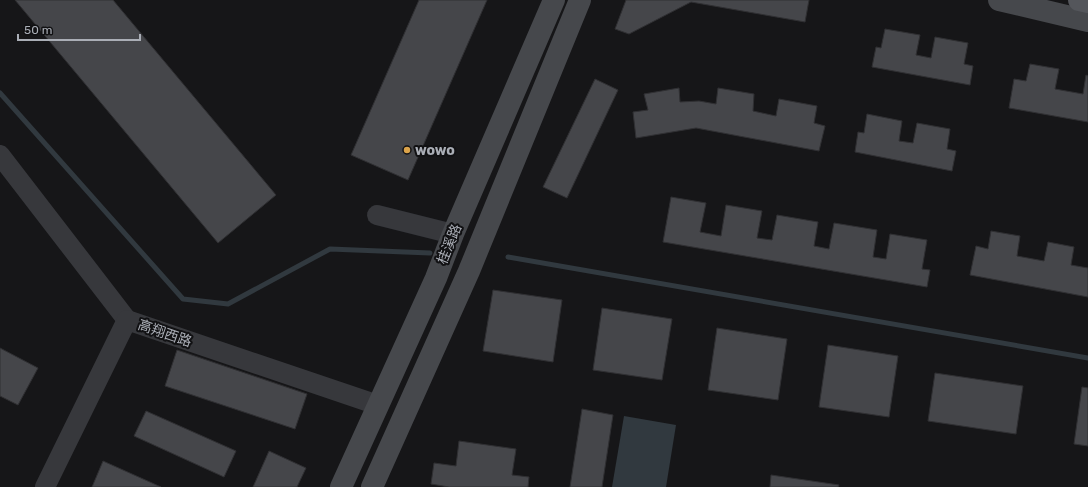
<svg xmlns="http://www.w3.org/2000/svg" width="1088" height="487" font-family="Rubik,'Noto Sans SC',sans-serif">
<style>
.water{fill:#31393f}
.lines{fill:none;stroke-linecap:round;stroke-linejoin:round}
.stream{stroke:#31393f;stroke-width:5}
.building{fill:#45464a;stroke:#303033}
.street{stroke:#37383c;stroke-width:20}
.secondary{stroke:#46484c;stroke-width:22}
.primary{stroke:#54565b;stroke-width:22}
.poi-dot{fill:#dba34a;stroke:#111113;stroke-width:1.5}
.labels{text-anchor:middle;stroke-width:4;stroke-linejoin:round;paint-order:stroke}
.poi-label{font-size:14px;font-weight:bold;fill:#aaaeb6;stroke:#111113;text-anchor:start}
.street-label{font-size:14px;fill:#aaaeb6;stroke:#111113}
</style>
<rect width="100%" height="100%" fill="#161618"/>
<path class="water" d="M624,416L676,425L666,487H612Z"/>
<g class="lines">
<g class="stream">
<path d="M0,93L183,299L228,304L330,249L430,253"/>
<path d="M508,257L1088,358"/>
</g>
</g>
<g class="building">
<path d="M15,0H113L276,195L218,243Z"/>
<path d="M419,0H487L408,180L351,155Z"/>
<path d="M626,0H809L805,22L691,2L629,34L615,29Z"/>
<path d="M885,29L920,35L916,55L931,58L935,37L968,43L964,64L973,66L970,85L872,67L876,47L881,48Z"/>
<path d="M1030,64L1059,69L1055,89L1083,94L1086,75L1088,76V122L1009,108L1014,79L1026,81Z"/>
<path d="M595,79L618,90L567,198L543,187Z"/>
<path d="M679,88L680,102L699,101L716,104L718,88L754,94L753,111L776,116L779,99L817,106L814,123L825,126L819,151L696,128L636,138L633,112L648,110L644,94Z"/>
<path d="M867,114L902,121L899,141L913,143L917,123L950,129L947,149L956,151L952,171L855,152L858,132L864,133Z"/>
<path d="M671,197L706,203L700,232L721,236L726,205L762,211L757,238L772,240L777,215L818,222L814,246L829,249L834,223L877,230L873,257L886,259L890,234L927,240L922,269L930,270L927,287L663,242Z"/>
<path d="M991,231L1020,236L1017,256L1044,261L1048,242L1074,247L1071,265L1088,268V297L970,275L976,246L988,249Z"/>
<path d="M493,290L562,300L553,362L483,351Z"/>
<path d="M602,308L672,319L662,380L593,370Z"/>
<path d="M717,328L787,339L778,400L708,390Z"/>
<path d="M828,345L898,356L889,417L819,407Z"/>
<path d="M0,348L38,368L18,405L0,396Z"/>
<path d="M177,350L307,394L295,429L165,386Z"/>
<path d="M935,373L1023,386L1016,434L928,421Z"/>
<path d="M1082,387L1088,388V446L1074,444Z"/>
<path d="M582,409L613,415L602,487H570Z"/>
<path d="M146,411L236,451L224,477L134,436Z"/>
<path d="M459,441L516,449L512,475L529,477L528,487H449L431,484L434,463L456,466Z"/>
<path d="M269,451L306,468L297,487H253Z"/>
<path d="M103,461L161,487H92Z"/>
<path d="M771,475L839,485L838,487H770Z"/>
</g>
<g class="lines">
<g class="street">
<path d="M0,155L127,320"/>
<path d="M377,215L453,234"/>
<path d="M45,487L127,320L378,405"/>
</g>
<g class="secondary">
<path d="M999,0L1088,21"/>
<path d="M341,487L436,278L453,234L554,0"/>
<path d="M372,487L469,271L580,0"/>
</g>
<path class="primary" d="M1079,0L1088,2"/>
</g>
<circle class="poi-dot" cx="407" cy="150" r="4"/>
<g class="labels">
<g class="poi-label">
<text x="415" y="155">wowo</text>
</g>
<g class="street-label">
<text transform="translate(449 244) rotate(-68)" y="5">桂溪路</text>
<text transform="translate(165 333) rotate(19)" y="5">高翔西路</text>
</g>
</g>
<path d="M18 34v6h122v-6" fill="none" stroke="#aaaeb6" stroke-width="2"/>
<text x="24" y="34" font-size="12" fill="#aaaeb6" stroke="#111113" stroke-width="3" paint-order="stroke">50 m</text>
</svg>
